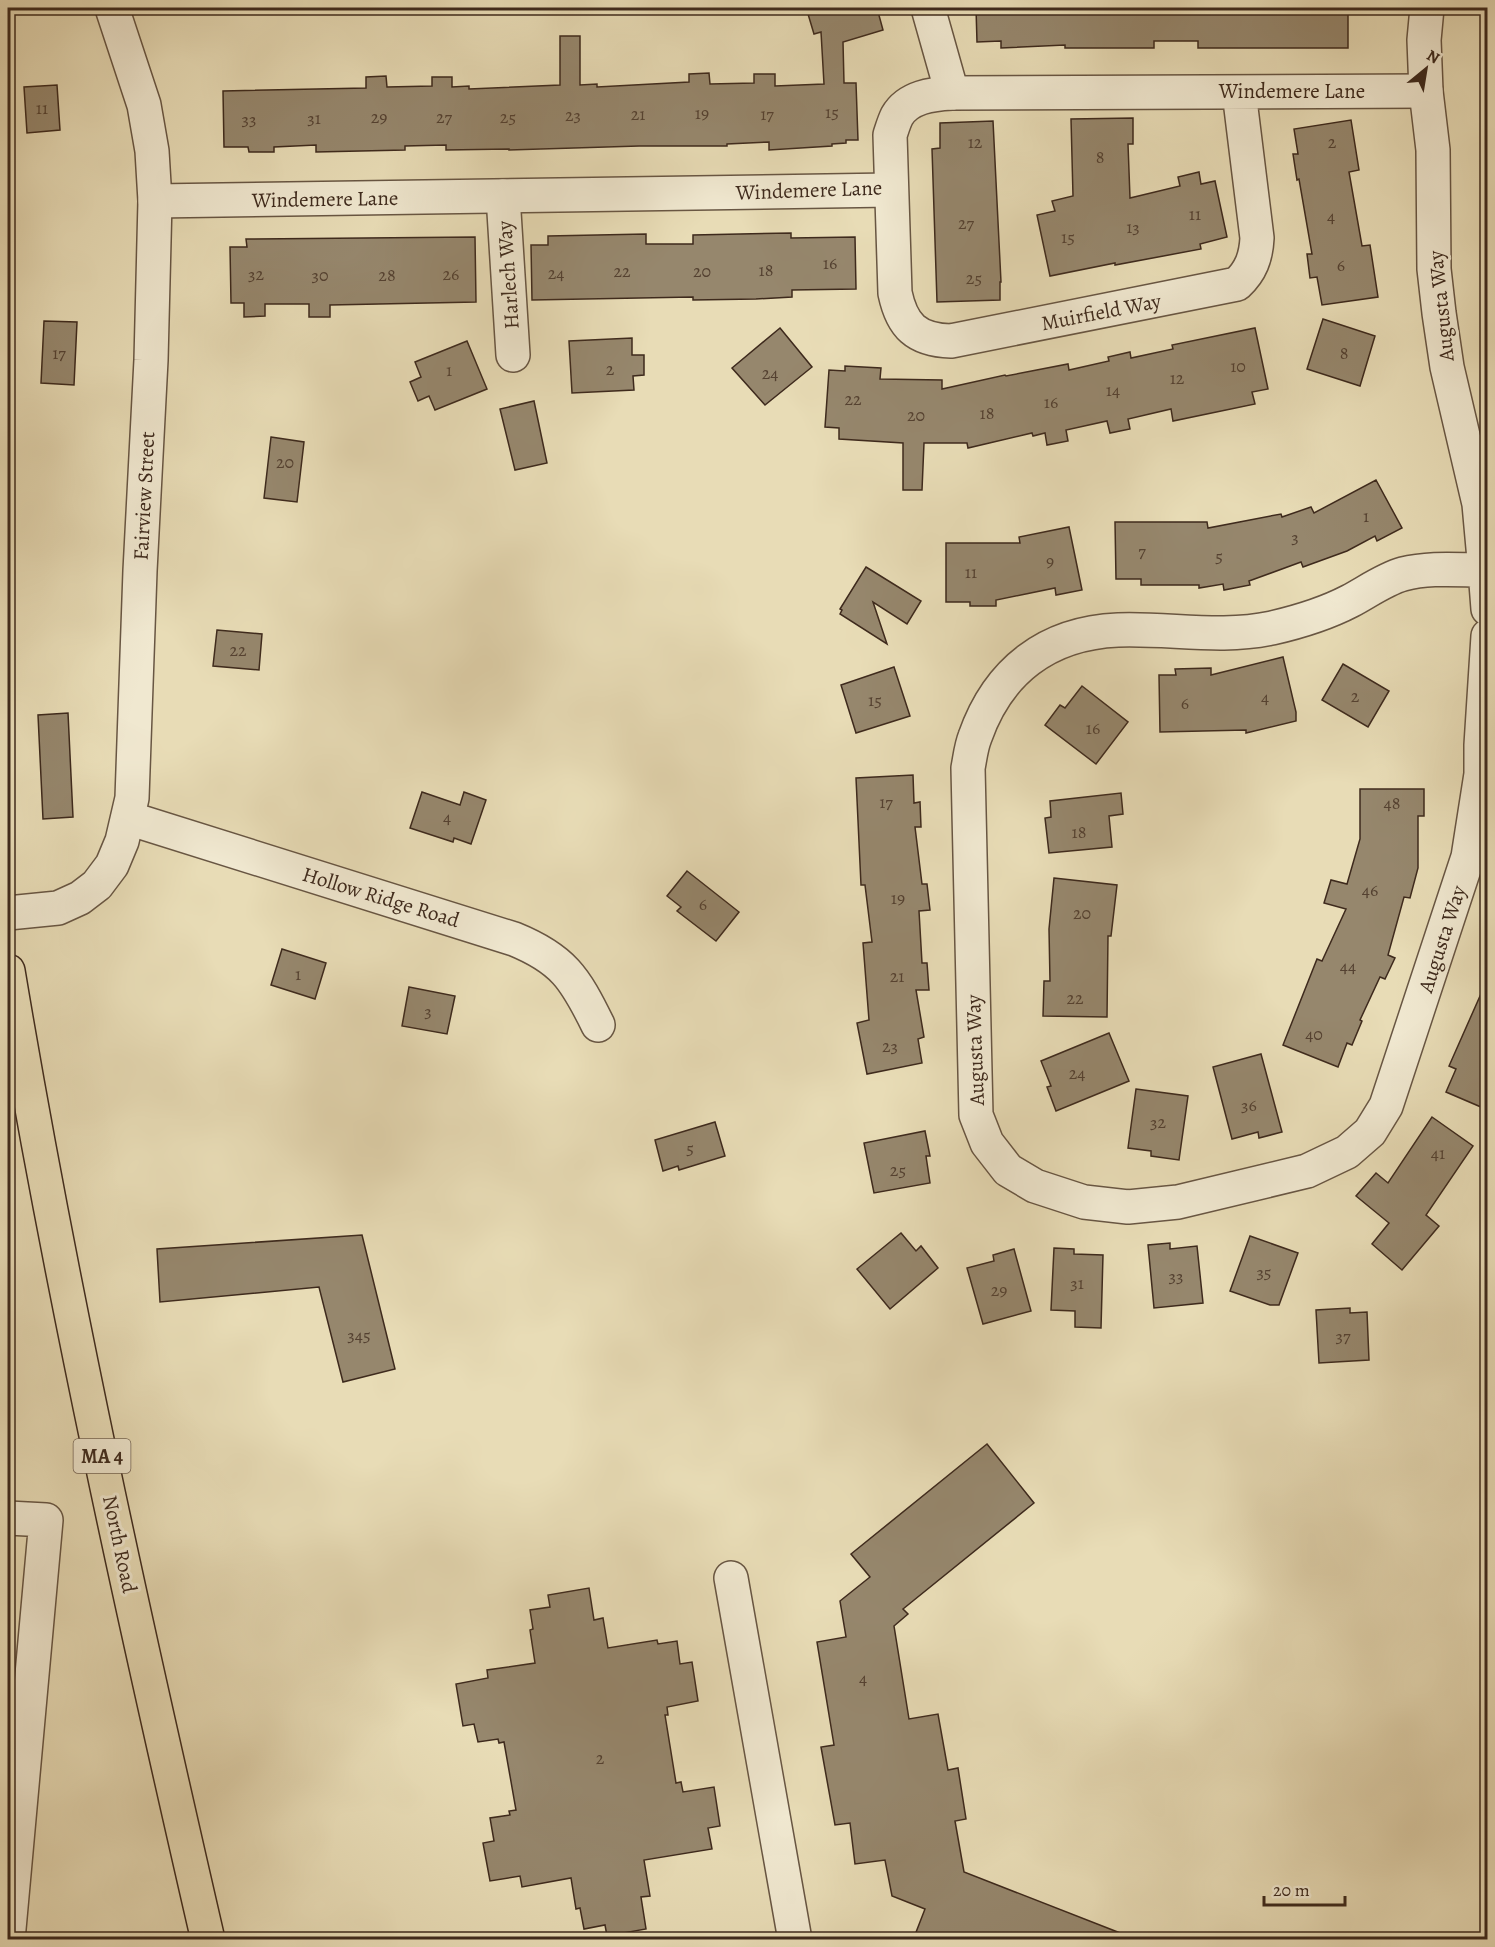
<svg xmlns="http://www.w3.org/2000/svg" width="1495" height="1947" font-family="Alegreya,serif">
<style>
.building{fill:#96876d;stroke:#3e2a1d;stroke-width:1.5}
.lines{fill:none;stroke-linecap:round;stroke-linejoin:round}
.street-casing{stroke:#685643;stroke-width:36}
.primary-casing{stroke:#3e2a1d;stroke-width:36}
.street{stroke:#f0e8d0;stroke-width:33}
.primary{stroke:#e8dcb6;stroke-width:33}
.labels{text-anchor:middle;stroke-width:6;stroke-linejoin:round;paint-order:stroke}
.number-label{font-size:18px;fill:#544131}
.shield{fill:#f0e8d0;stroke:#736353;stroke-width:1.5}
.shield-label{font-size:20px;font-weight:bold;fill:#3e2a1d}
.street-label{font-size:21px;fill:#3e2a1d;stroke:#f0e8d0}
</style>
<rect width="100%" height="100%" fill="#e8dcb6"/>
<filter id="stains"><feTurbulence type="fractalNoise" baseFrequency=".00333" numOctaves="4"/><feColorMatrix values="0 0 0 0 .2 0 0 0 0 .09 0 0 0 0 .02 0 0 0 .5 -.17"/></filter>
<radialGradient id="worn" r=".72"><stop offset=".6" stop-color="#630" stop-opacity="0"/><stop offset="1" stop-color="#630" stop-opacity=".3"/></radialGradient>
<g class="building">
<path d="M817,8H877L883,30L843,42L844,83H856L858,140H846V143L832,144V146L769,150V142L727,144V146H639L509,150V149L446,150V145L405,146V150L316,152V145L274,147V152H249L248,147H224L223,91L366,88V77L386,76L387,87L432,86V77H452V87L469,86V89L560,85V36H580V85L597,84V87L689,82V74L709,73L710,84L754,83V74H775V86L824,84L821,32L814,34L808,14L818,11Z"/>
<path d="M976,8H1348V48H1198V41H1154V48H1065V45L1001,48V41L977,42Z"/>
<path d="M57,85L60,130L27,133L24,87Z"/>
<path d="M1133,118V144H1128L1130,198L1180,186L1178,177L1199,172L1201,184L1215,181L1227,237L1200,244L1201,249L1115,265V263L1050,276L1037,215L1055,211L1052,201L1073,196L1071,119Z"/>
<path d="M1351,120L1359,170L1349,172L1362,246L1370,245L1378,297L1322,305L1317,277L1310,278L1307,254H1312L1299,179L1297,180L1293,154H1298L1294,129Z"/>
<path d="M993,121L1001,282H1000V300L937,302L932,149L940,148V123Z"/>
<path d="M791,233V238L855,237L856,289L792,290V297L756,299L693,300V297L532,300L531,245H548V236L646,234V244H693V235Z"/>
<path d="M475,237L476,302L330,305V317H309V304H265V316L244,317V303H231L230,247H247L246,239Z"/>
<path d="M1323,319L1375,336L1360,386L1307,369Z"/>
<path d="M44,321L77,322L74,385L41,383Z"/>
<path d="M780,328L812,367L765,405L732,368Z"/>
<path d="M1255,328L1268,389L1252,392L1255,404L1173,421L1171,409L1128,419L1130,429L1110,433L1107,421L1066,430L1068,441L1047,445L1045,433L1033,436L1032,433L968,448L967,443H924L922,490H903V443L839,439V428L825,427L829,370L845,371V366L881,368L880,379L942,380V389L1005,375L1006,376L1068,364L1069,370L1109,361L1108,357L1130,352L1131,358L1173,349L1172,345Z"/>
<path d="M632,338V355H644V375L633,376L634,390L572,393L569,341Z"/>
<path d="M467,341L487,389L435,410L429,396L418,401L410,382L421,377L415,362Z"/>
<path d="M534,401L547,463L515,470L500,409Z"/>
<path d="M271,437L304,442L297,502L264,498Z"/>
<path d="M1376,480L1402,528L1377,541L1375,536L1347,551L1303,567L1301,562L1249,581L1250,585L1224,590L1223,584L1199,588V585H1141V579H1116L1115,522H1207L1208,528L1281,514L1282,517L1311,507L1314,513Z"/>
<path d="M1069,527L1082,590L1056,595L1055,588L996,600V606H970V602H946V543H1020L1019,537Z"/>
<path d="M866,567L921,601L907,624L873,602L887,644L840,614L842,610L840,609Z"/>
<path d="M217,630L262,634L259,670L213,666Z"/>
<path d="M1283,657L1296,712V721L1246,733V730L1160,732L1159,675H1176L1175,669L1211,668V675Z"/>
<path d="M1343,664L1389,691L1368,727L1322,700Z"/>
<path d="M894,667L910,716L856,733L841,685Z"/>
<path d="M1082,686L1128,722L1096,764L1045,725L1060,705L1065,708Z"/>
<path d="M68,713L73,817L43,819L38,715Z"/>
<path d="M913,775L914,803L920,802L921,827H915L922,884H927L930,910L919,911L922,963H927L929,990H916L924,1037L918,1039L922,1063L867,1074L857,1023L869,1020L863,943L872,942L865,885H861L856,778Z"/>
<path d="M1360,789H1424V816H1418V868L1410,898L1404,897L1388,955L1395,958L1385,979L1380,977L1360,1020L1362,1021L1352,1045L1347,1043L1338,1067L1283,1045L1317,959L1322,961L1346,909L1324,903L1331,880L1347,884L1360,839Z"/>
<path d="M422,792L460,805L464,792L486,800L471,844L454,838L453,842L410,828Z"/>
<path d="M1121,793L1123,814L1109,816L1112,847L1049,853L1045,818L1051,817L1050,801Z"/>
<path d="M687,871L739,912L716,941L677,911L681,907L667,896Z"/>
<path d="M1054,878L1117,885L1111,936H1108L1107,1017L1043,1016L1044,981H1050L1049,929Z"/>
<path d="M282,949L326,963L315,999L271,985Z"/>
<path d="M1488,978V1110L1446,1092L1456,1069L1449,1066Z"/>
<path d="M409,987L455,996L447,1034L402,1026Z"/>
<path d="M1109,1033L1129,1081L1056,1111L1047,1087L1051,1086L1041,1061Z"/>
<path d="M1261,1054L1282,1132L1259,1138L1258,1132L1232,1139L1213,1067Z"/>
<path d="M1136,1089L1188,1096L1179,1160L1151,1156V1151L1128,1148Z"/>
<path d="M1432,1117L1473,1146L1426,1215L1439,1226L1402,1270L1372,1244L1389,1223L1356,1196L1376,1173L1388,1183Z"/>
<path d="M715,1122L725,1156L679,1170L678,1166L663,1171L655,1140Z"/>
<path d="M925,1131L930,1156H926L930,1183L874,1193L864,1143Z"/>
<path d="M901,1233L916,1251L921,1246L938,1268L890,1309L857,1269Z"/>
<path d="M362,1235L395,1369L343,1382L319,1287L160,1302L157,1249Z"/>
<path d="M1250,1236L1298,1253L1279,1305H1270L1230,1291Z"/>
<path d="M1170,1243V1249L1197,1246L1203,1303L1154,1308L1148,1245Z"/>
<path d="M1054,1248L1074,1249V1254L1103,1255L1101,1328L1075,1327V1311L1051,1310Z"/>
<path d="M1014,1249L1031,1311L983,1324L967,1268L994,1261L993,1255Z"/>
<path d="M1350,1308V1313L1367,1312L1369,1360L1319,1363L1316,1310Z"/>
<path d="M987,1444L1034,1503L903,1609L908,1614L894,1626L909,1719L938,1714L948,1770L958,1768L966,1819L955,1821L964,1872L1133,1938L1132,1940H913L925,1909L892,1896L885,1860L855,1864L850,1823L835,1825L821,1747L834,1745L817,1642L846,1637L840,1601L870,1577L851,1554Z"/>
<path d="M589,1588L594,1620L603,1618L608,1648L657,1640L658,1644L677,1641L680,1664L692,1662L698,1701L667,1707L668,1715H665L676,1783L681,1782L683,1792L714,1787L720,1826L708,1828L712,1849L644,1860L650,1896L641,1897L646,1929L607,1936L605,1925L584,1929L580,1908L576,1909L571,1878L522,1887L520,1876L490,1881L483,1843L494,1841L490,1818L510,1815L509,1811L516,1810L504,1742L499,1743L498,1739L478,1742L474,1724L463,1726L456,1684L488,1678L487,1670L535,1663L530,1630L533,1629L530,1610L550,1607L548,1595Z"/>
</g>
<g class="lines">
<defs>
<g id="street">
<path d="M928,8L952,93"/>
<path d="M1427,8L1424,40L1426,91L1433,150L1434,269L1439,313L1447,367L1479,504L1485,570"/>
<path d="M1239,92L1257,238C1256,257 1251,271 1237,284L951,341C916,340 902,326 895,293L890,135C892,129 894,122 897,116C908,97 932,94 952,93L1426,91"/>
<path d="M503,196L513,355"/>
<path d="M155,201L891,190"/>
<path d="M1488,609L1485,570C1458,570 1430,567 1403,574C1385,579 1367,592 1350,601C1327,613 1298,622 1272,628C1221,639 1170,628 1118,630C1047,633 998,671 975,737C971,747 970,758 968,768L976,1115L987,1143L1008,1170L1035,1186L1084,1202L1128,1207L1178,1202L1307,1171L1347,1152L1370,1132L1386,1106L1468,857L1481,774V745L1488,636"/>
<path d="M128,818L514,939C563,959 575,978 598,1025"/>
<path d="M8,913L58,908L80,898L97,885L112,865L122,841L132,798L140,571L151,360L155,201L152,151L144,105L112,8"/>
<path d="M8,1518L46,1520L8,1940"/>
<path d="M731,1578L795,1940"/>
</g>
<path id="primary" d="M8,971C62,1295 134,1619 208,1940"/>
</defs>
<use href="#street" class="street-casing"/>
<use href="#primary" class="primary-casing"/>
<use href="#street" class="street"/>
<use href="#primary" class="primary"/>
</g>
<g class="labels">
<g class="number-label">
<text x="42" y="114">11</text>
<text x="832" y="118">15</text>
<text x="702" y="119">19</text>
<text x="638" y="120">21</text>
<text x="767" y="120">17</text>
<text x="573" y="121">23</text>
<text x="379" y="123">29</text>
<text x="444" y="123">27</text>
<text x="508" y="123">25</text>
<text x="314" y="124">31</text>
<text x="249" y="125">33</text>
<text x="975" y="148">12</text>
<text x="1332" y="148">2</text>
<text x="1100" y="163">8</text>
<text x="1195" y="220">11</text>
<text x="1331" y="222">4</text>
<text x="966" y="229">27</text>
<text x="1133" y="233">13</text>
<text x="1068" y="243">15</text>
<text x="830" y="269">16</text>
<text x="1341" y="271">6</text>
<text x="766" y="276">18</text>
<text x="622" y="277">22</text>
<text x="702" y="277">20</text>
<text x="556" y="279">24</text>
<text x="256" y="280">32</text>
<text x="451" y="280">26</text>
<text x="320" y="281">30</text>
<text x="387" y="281">28</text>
<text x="974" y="284">25</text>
<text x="59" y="359">17</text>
<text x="1344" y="359">8</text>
<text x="1238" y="372">10</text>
<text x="610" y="375">2</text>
<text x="449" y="376">1</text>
<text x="770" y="379">24</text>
<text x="1177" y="384">12</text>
<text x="1113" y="396">14</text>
<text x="853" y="405">22</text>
<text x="1051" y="408">16</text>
<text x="987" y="419">18</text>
<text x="916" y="421">20</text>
<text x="285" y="468">20</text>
<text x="1366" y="522">1</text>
<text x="1295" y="543">3</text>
<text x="1142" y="557">7</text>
<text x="1219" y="562">5</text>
<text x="1050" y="567">9</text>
<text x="971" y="578">11</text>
<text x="238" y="656">22</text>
<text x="1355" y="702">2</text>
<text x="1265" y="703">4</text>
<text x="875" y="706">15</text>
<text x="1185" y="709">6</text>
<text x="1093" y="734">16</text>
<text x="886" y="808">17</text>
<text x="1392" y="809">48</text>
<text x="447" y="823">4</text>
<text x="1079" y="838">18</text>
<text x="1370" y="896">46</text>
<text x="898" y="904">19</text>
<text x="703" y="910">6</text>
<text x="1082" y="919">20</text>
<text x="1348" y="972">44</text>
<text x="298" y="980">1</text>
<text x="897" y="982">21</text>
<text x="1075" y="1004">22</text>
<text x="428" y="1017">3</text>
<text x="1314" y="1040">40</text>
<text x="890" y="1052">23</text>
<text x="1077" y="1079">24</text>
<text x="1249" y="1111">36</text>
<text x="1158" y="1128">32</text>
<text x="690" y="1154">5</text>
<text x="1438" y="1159">41</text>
<text x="898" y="1176">25</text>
<text x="1264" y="1278">35</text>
<text x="1176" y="1282">33</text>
<text x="1077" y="1289">31</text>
<text x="999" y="1296">29</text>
<text x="359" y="1341">345</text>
<text x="1343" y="1342">37</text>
<text x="863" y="1684">4</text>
<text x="600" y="1764">2</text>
</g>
<rect class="shield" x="73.5" y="1439" width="57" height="34" rx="4.5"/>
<g class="shield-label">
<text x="102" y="1463">MA 4</text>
</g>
<g class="street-label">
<text x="1292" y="98">Windemere Lane</text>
<text transform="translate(809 190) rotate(-2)" y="7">Windemere Lane</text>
<text transform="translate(325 199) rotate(-1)" y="7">Windemere Lane</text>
<text transform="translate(508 275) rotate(-94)" y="7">Harlech Way</text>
<text transform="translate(1441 306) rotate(-96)" y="7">Augusta Way</text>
<text transform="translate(1101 312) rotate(-11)" y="7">Muirfield Way</text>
<text transform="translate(144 496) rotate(-87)" y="7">Fairview Street</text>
<text transform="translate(381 897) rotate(17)" y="7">Hollow Ridge Road</text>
<text transform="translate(1442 939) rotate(-72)" y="7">Augusta Way</text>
<text transform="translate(975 1050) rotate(-92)" y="7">Augusta Way</text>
<text transform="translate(120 1544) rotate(78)" y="7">North Road</text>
</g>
</g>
<rect width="1495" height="1947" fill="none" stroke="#e8dcb6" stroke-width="30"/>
<rect x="9" y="9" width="1477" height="1929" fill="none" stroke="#3e2a1d" stroke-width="3"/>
<rect x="15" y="15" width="1465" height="1917" fill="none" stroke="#3e2a1d" stroke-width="1.5"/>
<g transform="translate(1426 69) rotate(30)" stroke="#f0e8d0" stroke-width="4.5" paint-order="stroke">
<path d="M0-4.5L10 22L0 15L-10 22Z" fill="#3e2a1d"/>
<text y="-9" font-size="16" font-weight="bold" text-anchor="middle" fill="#3e2a1d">N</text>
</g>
<path d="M1264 1896v9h81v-9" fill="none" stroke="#3e2a1d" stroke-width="3"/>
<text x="1273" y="1896" font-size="18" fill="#3e2a1d" stroke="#f0e8d0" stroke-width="4.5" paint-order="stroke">20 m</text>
<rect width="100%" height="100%" filter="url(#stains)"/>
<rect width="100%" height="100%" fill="url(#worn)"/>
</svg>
